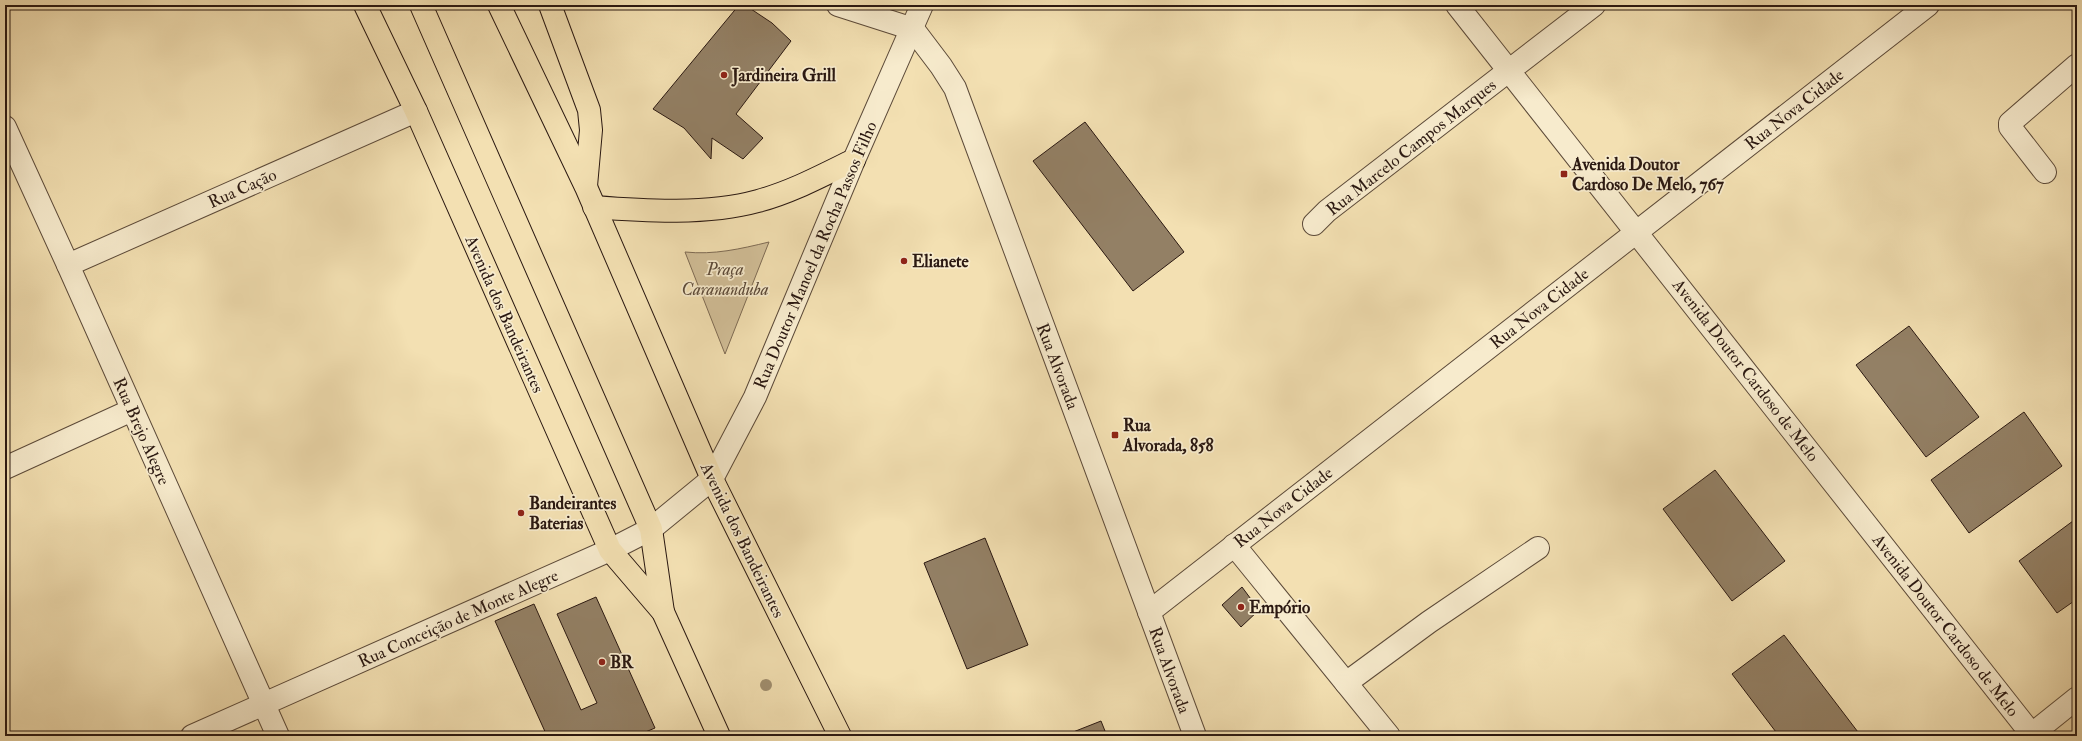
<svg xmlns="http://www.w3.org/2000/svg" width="2082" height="741" font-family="'IM FELL Double Pica',serif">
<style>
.green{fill:#d1be97;stroke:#7e6b54}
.building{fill:#938065;stroke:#2a1811}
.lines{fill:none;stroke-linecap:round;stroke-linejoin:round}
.minor-casing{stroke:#5c4a39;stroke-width:24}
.highway-casing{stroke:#2a1811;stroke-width:24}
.minor{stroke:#f7ebcd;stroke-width:22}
.highway{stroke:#f3e0b2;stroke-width:22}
.tree{fill:#a08e6f}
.poi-dot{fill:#8f2418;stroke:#f7ebcd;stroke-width:1.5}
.labels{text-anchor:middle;stroke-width:3.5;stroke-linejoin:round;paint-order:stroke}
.poi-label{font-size:17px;font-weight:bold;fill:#2a1811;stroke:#f7ebcd;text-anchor:start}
.street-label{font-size:17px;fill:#2a1811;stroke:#f7ebcd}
.park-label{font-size:17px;font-style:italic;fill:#5c4a39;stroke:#f7ebcd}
</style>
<rect width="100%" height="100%" fill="#f3e0b2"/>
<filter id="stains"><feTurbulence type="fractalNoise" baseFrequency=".005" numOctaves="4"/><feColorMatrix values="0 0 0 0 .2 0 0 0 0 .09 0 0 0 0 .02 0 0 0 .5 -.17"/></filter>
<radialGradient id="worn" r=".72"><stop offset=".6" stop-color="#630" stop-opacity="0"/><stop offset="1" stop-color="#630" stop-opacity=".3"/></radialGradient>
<path class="green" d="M769,242L725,354L685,252C714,255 740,249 769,242Z"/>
<g class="building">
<path d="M739,5H745L772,23L791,41L736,114L763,138L743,159L712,138L711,159L684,128L653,109Z"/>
<path d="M1085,122L1184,252L1133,291L1033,161Z"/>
<path d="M1909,326L1979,417L1926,457L1856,365Z"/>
<path d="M2024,412L2062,466L1969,533L1931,480Z"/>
<path d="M1715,470L1785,561L1732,601L1663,509Z"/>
<path d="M2077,518V599L2057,613L2019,561Z"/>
<path d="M985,538L1028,645L967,669L924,563Z"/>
<path d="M1242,587L1259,610L1241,627L1222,605Z"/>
<path d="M596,597L655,728L636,736H547L495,621L534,604L581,710L597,703L557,614Z"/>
<path d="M1784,635L1861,736H1779L1732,674Z"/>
<path d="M1101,721L1107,736H1063Z"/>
</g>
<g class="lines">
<defs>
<g id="minor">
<path d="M838,5L913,29"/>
<path d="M1457,5L2033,736"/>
<path d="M913,29L941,66L955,88L1195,736"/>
<path d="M5,127L68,265L278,736"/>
<path d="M2045,172L2010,127V123L2077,65"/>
<path d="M1314,224L1327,211L1594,5"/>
<path d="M68,265L416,111"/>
<path d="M5,468L132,410"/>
<path d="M1234,545L1389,736"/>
<path d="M1149,612L1928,5"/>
<path d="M1346,683L1429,622L1538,548"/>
<path d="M2032,734L2077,698"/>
<path d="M192,736L610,550L651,529L712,479L755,397L854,160L922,5"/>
</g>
<g id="highway">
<path d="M365,5L416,111L610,550L663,612L719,736"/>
<path d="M421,5L651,529L663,612"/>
<path d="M499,5L586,187L712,479L840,736"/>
<path d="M550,5L589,110L591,130L586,186"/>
<path d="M594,207C646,211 707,215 758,201C792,192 823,175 854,160"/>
</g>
</defs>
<use href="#minor" class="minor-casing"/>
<use href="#highway" class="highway-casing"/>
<use href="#minor" class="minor"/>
<use href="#highway" class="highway"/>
</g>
<circle class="tree" cx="766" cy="685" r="6"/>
<g class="poi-dot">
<circle cx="724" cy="75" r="4"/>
<rect x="1560" y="170" width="8" height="8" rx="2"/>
<circle cx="904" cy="261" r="4"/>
<rect x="1111" y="431" width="8" height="8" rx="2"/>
<circle cx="521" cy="513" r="4"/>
<circle cx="1241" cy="607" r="4"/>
<circle cx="602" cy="662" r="4"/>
</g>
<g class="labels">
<g class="poi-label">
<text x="732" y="81">Jardineira Grill</text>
<text x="1572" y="170">Avenida Doutor<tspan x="1572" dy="20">Cardoso De Melo, 767</tspan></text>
<text x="912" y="267">Elianete</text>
<text x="1123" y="431">Rua<tspan x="1123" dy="20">Alvorada, 858</tspan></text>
<text x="529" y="509">Bandeirantes<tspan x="529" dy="20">Baterias</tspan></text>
<text x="1249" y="613">Empório</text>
<text x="610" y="668">BR</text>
</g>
<g class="street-label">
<text transform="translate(1794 109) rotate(-38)" y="6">Rua Nova Cidade</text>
<text transform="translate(1411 147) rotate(-38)" y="6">Rua Marcelo Campos Marques</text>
<text transform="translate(242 188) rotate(-24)" y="6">Rua Cação</text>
<text transform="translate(815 255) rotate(-67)" y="6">Rua Doutor Manoel da Rocha Passos Filho</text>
<text transform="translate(1539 308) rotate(-38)" y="6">Rua Nova Cidade</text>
<text transform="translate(505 314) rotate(66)" y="6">Avenida dos Bandeirantes</text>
<text transform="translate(1058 366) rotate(69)" y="6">Rua Alvorada</text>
<text transform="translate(1746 370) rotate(52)" y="6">Avenida Doutor Cardoso de Melo</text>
<text transform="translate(142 431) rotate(66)" y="6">Rua Brejo Alegre</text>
<text transform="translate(1283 507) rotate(-38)" y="6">Rua Nova Cidade</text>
<text transform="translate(743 540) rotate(64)" y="6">Avenida dos Bandeirantes</text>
<text transform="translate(458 618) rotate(-24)" y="6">Rua Conceição de Monte Alegre</text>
<text transform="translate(1946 625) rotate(52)" y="6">Avenida Doutor Cardoso de Melo</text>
<text transform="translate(1170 670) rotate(70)" y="6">Rua Alvorada</text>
</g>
<g class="park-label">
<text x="725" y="275">Praça<tspan x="725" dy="20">Carananduba</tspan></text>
</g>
</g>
<rect width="2082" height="741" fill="none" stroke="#f3e0b2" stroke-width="20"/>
<rect x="6" y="6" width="2070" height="729" fill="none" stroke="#2a1811" stroke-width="2"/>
<rect x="10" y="10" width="2062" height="721" fill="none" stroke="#2a1811"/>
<rect width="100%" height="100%" filter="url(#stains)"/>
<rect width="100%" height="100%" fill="url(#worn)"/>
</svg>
